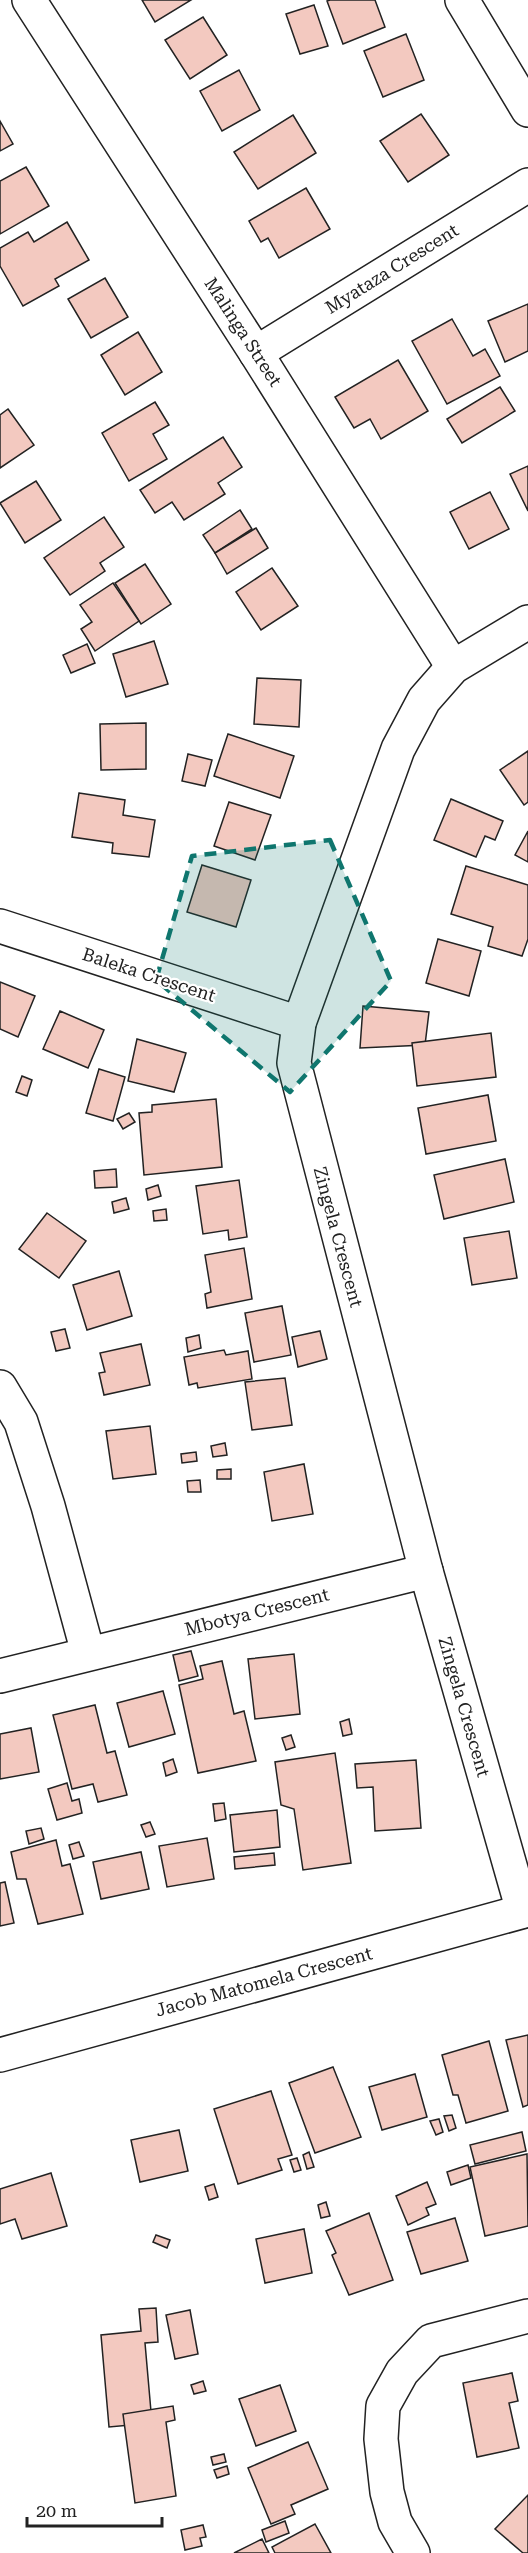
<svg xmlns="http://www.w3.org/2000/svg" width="528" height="2553" font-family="'Roboto Serif',serif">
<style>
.building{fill:#f3c9c0;stroke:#222;stroke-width:1.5}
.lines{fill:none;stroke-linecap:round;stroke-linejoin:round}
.minor-casing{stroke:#222;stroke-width:36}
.minor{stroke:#fff;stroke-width:33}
.marked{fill:#0f766e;fill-opacity:0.2;stroke:#0f766e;stroke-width:4.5;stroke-dasharray:12 8;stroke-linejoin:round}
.labels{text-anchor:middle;stroke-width:4.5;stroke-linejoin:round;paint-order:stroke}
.street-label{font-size:18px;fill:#222;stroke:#fff}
</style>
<rect width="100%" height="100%" fill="#fff"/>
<g class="building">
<path d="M142,0H191L155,22Z"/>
<path d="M330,0H375L385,27L343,44L327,1Z"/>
<path d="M314,5L328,46L300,54L286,14Z"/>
<path d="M203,17L227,55L190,79L165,40Z"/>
<path d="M406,34L424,80L383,97L364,51Z"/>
<path d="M239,70L260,110L222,131L200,91Z"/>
<path d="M421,114L449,155L408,182L380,141Z"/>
<path d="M293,115L316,153L258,189L234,152Z"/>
<path d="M0,121L13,144L0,151Z"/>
<path d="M26,167L49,206L0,234V181Z"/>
<path d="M306,188L330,229L279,258L268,238L261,242L249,221Z"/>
<path d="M67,222L89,260L55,279L59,286L23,306L0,266V248L28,232L34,242Z"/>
<path d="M105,278L128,317L91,338L68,299Z"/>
<path d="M528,304V351L505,362L488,321Z"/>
<path d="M452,319L473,356L485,349L500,376L447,404L412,341Z"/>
<path d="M138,332L162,372L125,395L101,355Z"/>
<path d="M398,360L428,411L381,439L370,419L354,428L335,397Z"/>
<path d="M500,387L515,411L462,443L447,419Z"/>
<path d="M155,402L169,425L153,434L167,459L129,481L102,433Z"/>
<path d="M8,409L34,445L0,468V415Z"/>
<path d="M223,437L242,467L218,483L225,494L184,520L172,502L155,513L140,490Z"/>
<path d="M528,466V511L510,474Z"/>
<path d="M36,481L61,520L25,543L0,503Z"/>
<path d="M490,492L509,529L469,549L450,512Z"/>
<path d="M240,510L252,529L215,553L203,535Z"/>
<path d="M104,517L124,547L100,563L105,571L70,595L44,558Z"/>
<path d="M256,528L268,548L227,574L215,553Z"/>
<path d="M145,564L171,604L141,624L115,583Z"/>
<path d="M272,568L298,606L261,630L236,592Z"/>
<path d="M113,583L139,621L95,651L81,629L92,622L80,605Z"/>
<path d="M154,641L168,684L126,697L113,654Z"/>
<path d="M87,644L95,663L71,673L63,655Z"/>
<path d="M257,678L301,680L299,727L254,724Z"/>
<path d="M146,723V769L101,770L100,724Z"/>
<path d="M228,734L294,756L280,798L214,776Z"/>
<path d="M528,751V802L524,805L500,770Z"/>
<path d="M188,754L212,760L205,786L182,781Z"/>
<path d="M79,793L125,800L123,815L155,820L149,857L112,853L113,843L72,837Z"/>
<path d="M451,799L503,821L495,840L485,836L476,857L434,840Z"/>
<path d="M229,802L271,815L255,860L214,846Z"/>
<path d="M528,831V862L515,855Z"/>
<path d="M202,865L251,880L236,927L187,912Z"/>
<path d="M466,866L528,885V939L522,956L488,946L493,927L451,914Z"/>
<path d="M438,939L481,951L469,996L426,983Z"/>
<path d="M0,982L35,996L18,1037L0,1029Z"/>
<path d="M363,1006L429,1012L425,1045L360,1048Z"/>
<path d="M60,1011L104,1030L88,1068L43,1049Z"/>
<path d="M491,1033L496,1077L417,1086L412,1043Z"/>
<path d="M137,1039L186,1053L174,1092L128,1081Z"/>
<path d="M99,1069L125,1077L113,1121L86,1113Z"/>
<path d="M22,1076L32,1080L27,1096L16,1092Z"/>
<path d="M488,1095L496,1141L426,1154L418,1108Z"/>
<path d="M216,1099L222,1167L144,1175L139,1113L152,1112V1105Z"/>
<path d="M129,1113L135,1122L123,1129L117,1119Z"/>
<path d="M505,1159L514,1202L444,1219L434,1175Z"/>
<path d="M116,1169L117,1187L95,1188L94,1171Z"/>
<path d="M239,1180L247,1237L229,1240L228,1230L203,1234L196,1186Z"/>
<path d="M158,1185L161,1196L148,1200L146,1189Z"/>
<path d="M126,1198L129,1209L114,1213L112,1202Z"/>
<path d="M166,1209L167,1220L154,1221L153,1211Z"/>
<path d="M47,1213L86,1241L59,1278L19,1249Z"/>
<path d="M509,1231L517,1278L472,1285L464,1238Z"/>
<path d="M244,1248L252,1299L207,1308L205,1294L211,1292L205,1255Z"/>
<path d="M119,1271L132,1316L87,1330L73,1285Z"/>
<path d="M282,1306L291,1355L254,1362L245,1313Z"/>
<path d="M65,1329L70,1348L56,1351L51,1332Z"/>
<path d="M320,1331L327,1359L298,1367L292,1337Z"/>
<path d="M199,1335L201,1348L188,1352L186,1338Z"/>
<path d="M141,1344L150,1385L104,1395L99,1373L105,1372L100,1353Z"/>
<path d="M224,1350L226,1355L248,1351L252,1379L198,1388L197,1383L189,1385L184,1357Z"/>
<path d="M285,1378L292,1425L252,1430L245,1382Z"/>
<path d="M150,1426L156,1474L113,1479L106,1431Z"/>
<path d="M225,1443L227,1455L213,1457L211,1446Z"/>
<path d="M196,1452L197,1461L182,1463L181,1454Z"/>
<path d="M304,1464L313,1514L272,1521L264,1472Z"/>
<path d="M231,1469V1479H217V1470Z"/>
<path d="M200,1480L201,1492H188L187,1481Z"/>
<path d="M191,1651L198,1676L179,1681L173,1655Z"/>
<path d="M294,1654L300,1714L255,1719L248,1659Z"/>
<path d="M222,1661L234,1714L244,1711L256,1761L198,1773L179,1685L203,1679L200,1666Z"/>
<path d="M163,1691L175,1734L129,1747L117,1703Z"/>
<path d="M95,1705L107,1753L115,1751L127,1795L98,1802L93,1784L72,1789L53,1715Z"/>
<path d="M349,1719L352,1734L343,1736L340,1722Z"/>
<path d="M31,1728L39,1772L0,1779V1734Z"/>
<path d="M291,1735L295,1747L286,1750L282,1738Z"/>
<path d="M335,1753L351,1863L303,1870L294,1809L281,1805L275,1762Z"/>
<path d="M173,1759L177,1772L166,1776L163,1763Z"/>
<path d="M416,1760L421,1828L375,1831L373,1787L357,1788L355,1764Z"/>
<path d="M67,1783L72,1801L79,1799L82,1813L57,1820L48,1789Z"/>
<path d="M224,1803L226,1819L215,1821L213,1804Z"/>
<path d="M277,1810L280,1847L234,1852L230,1815Z"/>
<path d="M150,1822L155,1834L146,1837L141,1825Z"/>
<path d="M41,1828L44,1839L29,1844L26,1831Z"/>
<path d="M207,1838L214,1879L167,1887L159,1846Z"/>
<path d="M56,1840L62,1866L70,1864L83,1914L38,1924L26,1879H17L11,1852Z"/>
<path d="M79,1842L84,1856L73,1859L69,1845Z"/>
<path d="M141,1852L149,1889L101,1899L93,1862Z"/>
<path d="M274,1853L275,1865L235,1869L234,1857Z"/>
<path d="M5,1882L14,1923L0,1926V1883Z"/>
<path d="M528,2035V2105L523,2107L506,2040Z"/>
<path d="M489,2041L508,2111L466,2123L458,2095H453L442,2055Z"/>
<path d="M333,2067L361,2137L315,2153L289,2083Z"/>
<path d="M415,2074L427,2117L382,2130L369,2087Z"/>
<path d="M271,2091L292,2155L278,2159L282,2170L238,2184L214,2109Z"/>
<path d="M452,2115L456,2128L449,2131L444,2116Z"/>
<path d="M439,2119L443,2132L436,2135L430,2121Z"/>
<path d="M179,2130L188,2171L140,2182L131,2140Z"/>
<path d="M522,2132L526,2151L475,2164L470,2145Z"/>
<path d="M309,2152L314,2167L307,2169L303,2155Z"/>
<path d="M527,2154L528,2226L485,2236L470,2167Z"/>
<path d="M297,2158L301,2170L294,2172L290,2160Z"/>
<path d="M468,2165L471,2178L451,2185L447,2172Z"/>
<path d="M51,2173L67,2226L22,2239L15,2219L0,2224V2189Z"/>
<path d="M427,2182L436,2204L426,2208L429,2215L408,2225L396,2196Z"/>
<path d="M214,2184L218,2197L209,2200L205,2187Z"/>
<path d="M326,2202L330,2216L321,2218L318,2205Z"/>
<path d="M369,2213L393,2280L349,2295L332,2255L336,2253L326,2231Z"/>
<path d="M455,2218L468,2261L421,2274L407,2232Z"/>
<path d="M304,2229L312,2273L265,2283L256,2239Z"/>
<path d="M156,2235L170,2240L167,2248L153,2242Z"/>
<path d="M156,2308L158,2342L145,2343L152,2423L109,2427L101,2335L141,2331L139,2309Z"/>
<path d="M190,2310L198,2354L175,2359L166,2315Z"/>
<path d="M512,2373L518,2401L509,2403L519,2448L477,2457L463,2383Z"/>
<path d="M203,2381L206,2391L194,2394L191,2385Z"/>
<path d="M280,2385L296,2431L256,2446L239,2399Z"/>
<path d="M173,2406L175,2420L166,2422L176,2496L135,2503L123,2414Z"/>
<path d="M308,2442L328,2489L291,2505L295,2514L271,2524L248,2468Z"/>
<path d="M224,2454L226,2462L213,2465L211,2457Z"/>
<path d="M227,2466L229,2474L217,2478L214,2470Z"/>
<path d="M528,2495V2553H523L495,2529Z"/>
<path d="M285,2521L289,2533L266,2542L262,2530Z"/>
<path d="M315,2524L331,2553H275L272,2547Z"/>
<path d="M203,2525L206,2537L200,2538L202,2546L185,2550L181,2530Z"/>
<path d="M262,2539L269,2553H234Z"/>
</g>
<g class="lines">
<defs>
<g id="minor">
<path d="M29,0L256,353L453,667"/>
<path d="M462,0L528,110"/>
<path d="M256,353L528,185"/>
<path d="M0,926L299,1023"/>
<path d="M0,1387L21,1422L48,1506L88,1653"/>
<path d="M0,1676L426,1571"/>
<path d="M523,1911L426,1571L294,1063L299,1023L398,749L424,700L453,667L528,622"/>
<path d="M0,2055L528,1910"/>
<path d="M413,2553L395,2522L387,2492L381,2439L383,2406L402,2372L431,2341L528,2316"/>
</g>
</defs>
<use href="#minor" class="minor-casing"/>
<use href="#minor" class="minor"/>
</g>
<path class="marked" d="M330,840L391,981L290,1092L156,980L192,856Z"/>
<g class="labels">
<g class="street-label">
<text transform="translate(392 269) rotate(-32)" y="6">Myataza Crescent</text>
<text transform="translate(243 332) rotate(57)" y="6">Malinga Street</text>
<text transform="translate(149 975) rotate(18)" y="6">Baleka Crescent</text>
<text transform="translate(338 1237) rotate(75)" y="6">Zingela Crescent</text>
<text transform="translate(257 1612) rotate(-14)" y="6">Mbotya Crescent</text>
<text transform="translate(464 1707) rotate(74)" y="6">Zingela Crescent</text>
<text transform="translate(264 1982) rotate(-15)" y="6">Jacob Matomela Crescent</text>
</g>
</g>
<path d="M27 2517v9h135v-9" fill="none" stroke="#222222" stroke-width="3"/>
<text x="36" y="2517" font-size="18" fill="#222222" stroke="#ffffff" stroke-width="4.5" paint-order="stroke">20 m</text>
</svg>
